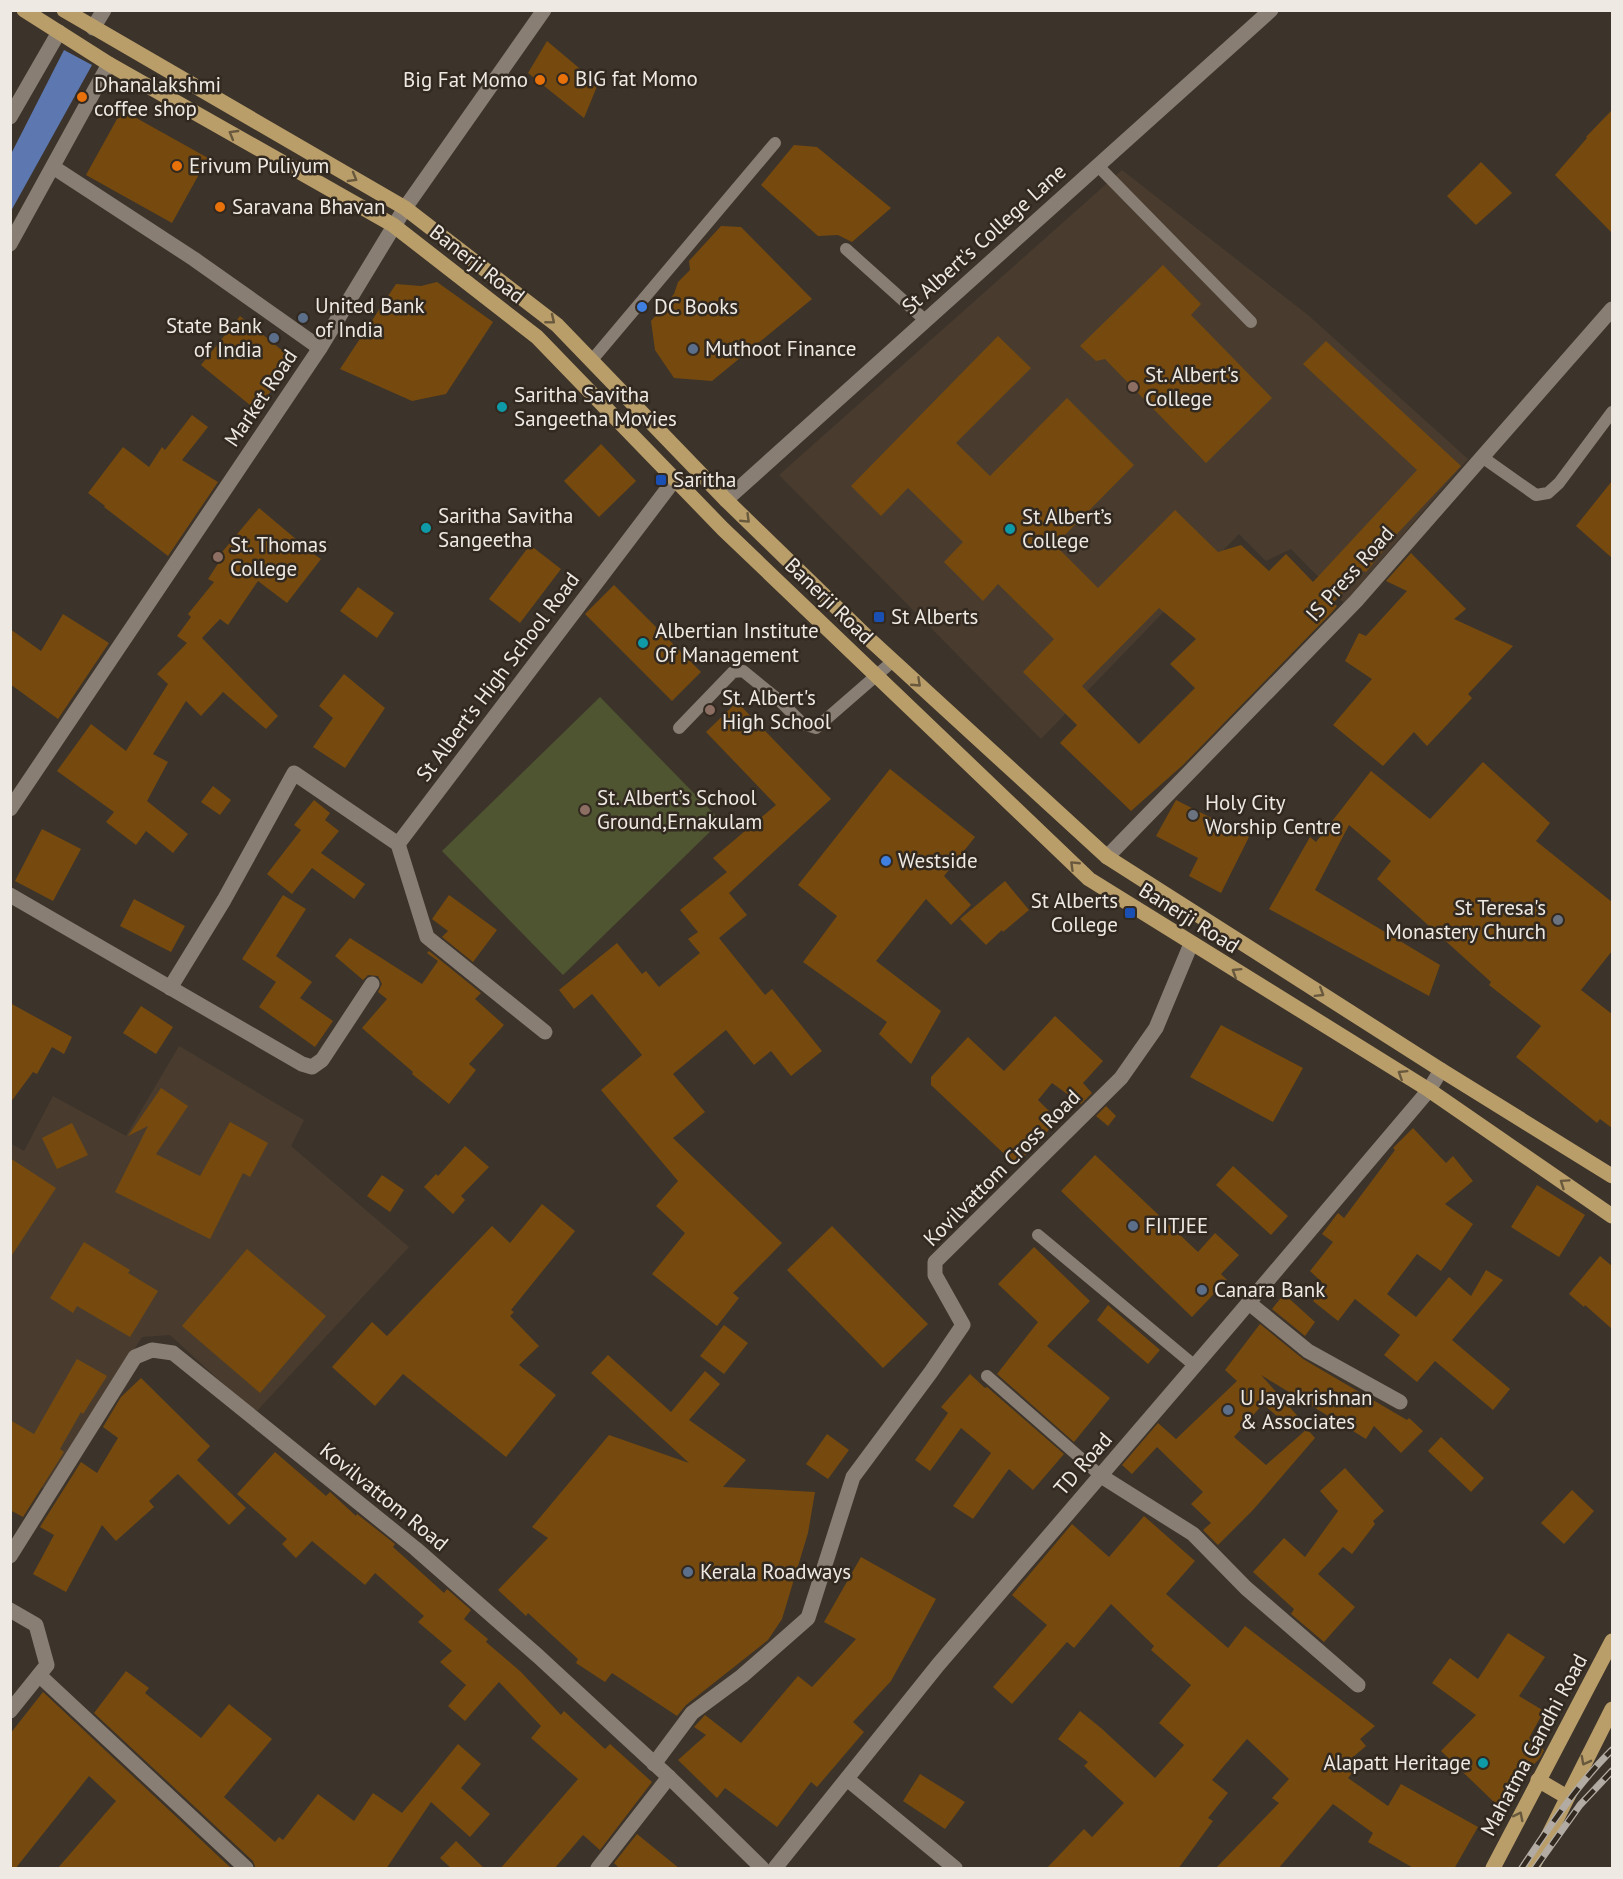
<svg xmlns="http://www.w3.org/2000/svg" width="1623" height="1879" font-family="'PT Sans',sans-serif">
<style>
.built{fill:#493c2e}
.green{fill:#4f5531}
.water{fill:#5d78b0}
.building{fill:#764a0e;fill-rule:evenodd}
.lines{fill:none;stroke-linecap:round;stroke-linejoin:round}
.lane{stroke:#887e74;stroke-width:12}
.street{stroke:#887e74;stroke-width:15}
.secondary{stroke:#887e74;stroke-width:15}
.primary{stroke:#ba9e69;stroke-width:15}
.rail-casing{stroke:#b1aba4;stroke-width:7}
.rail{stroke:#322920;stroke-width:4.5;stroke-dasharray:14;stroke-linecap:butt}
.oneway{stroke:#68583d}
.food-dot{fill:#e8710a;stroke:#322920;stroke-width:2}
.shop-dot{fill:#3f7fe0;stroke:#322920;stroke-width:2}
.service-dot{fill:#5c6f8a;stroke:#322920;stroke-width:2}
.education-dot{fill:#8d6e63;stroke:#322920;stroke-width:2}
.culture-dot{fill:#0f9aa8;stroke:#322920;stroke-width:2}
.transit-dot{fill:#1a4fb4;stroke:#322920;stroke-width:2}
.worship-dot{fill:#6b7280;stroke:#322920;stroke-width:2}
.labels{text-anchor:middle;stroke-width:5;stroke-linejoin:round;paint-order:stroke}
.poi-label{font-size:21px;fill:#eee9e3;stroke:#322920;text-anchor:start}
.street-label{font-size:21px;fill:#eee9e3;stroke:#322920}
</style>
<rect width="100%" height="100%" fill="#3c332a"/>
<g class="built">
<path d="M1122,170L1308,315L1468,459L1344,603L1291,549L1266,561L1239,534L1041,739L779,475Z"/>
<path d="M179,1046L304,1120L291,1146L409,1247L255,1413L170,1335L142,1337L46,1490L11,1466L10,1143L24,1151L53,1096L126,1136Z"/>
</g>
<path class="green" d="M600,697L721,821L563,975L442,851Z"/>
<path class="water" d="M64,50L92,65L11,211V154Z"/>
<g class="building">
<path d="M547,41L598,84L584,118L528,73Z"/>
<path d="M122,110L208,158L172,223L86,175Z"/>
<path d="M1612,110V233L1555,175L1587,138L1586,137Z"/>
<path d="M794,145L817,147L891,208L852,242L838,235L818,236L761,185Z"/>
<path d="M1481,162L1512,193L1476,225L1447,196Z"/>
<path d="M721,226L741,227L812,299L712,381L674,378L655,350L651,321L674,294L678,282L690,270L689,261Z"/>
<path d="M1163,265L1201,304L1191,315L1272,398L1206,463L1105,359L1096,361L1080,346Z"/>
<path d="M437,282L493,322L446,394L412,401L340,369L396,284L421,286Z"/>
<path d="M240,316L295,361L256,410L201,365Z"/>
<path d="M998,336L1031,368L956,443L990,476L1067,398L1134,465L1055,545L1098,588L1175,510L1218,552L1241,545L1269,571L1286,554L1313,582L1417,470L1303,364L1326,341L1461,466L1395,536L1366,572L1363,571L1333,603L1337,606L1333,611L1183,765L1131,811L1060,743L1077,725L1023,672L1054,639L998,584L983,601L944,562L963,542L908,488L881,516L851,486ZM1159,608L1196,639L1170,664L1195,688L1139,744L1082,686Z"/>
<path d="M192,415L208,427L182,460L218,482L168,556L104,507L105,506L88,493L123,447L149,467L162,447L165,450Z"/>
<path d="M601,444L636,481L599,517L564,481Z"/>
<path d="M1612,481V558L1576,526Z"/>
<path d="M259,508L303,545L302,546L321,559L287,603L258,581L228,625L220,619L202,638L278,716L266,729L223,692L201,716L186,701L153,754L168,762L147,801L188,834L173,853L146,831L136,845L106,822L114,812L57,771L91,724L126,751L168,684L157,674L187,643L177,636L191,617L188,614L214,582L208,579L221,559L218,557Z"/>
<path d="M530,545L561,569L520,623L489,599Z"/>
<path d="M1411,553L1466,609L1454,619L1513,646L1468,694L1472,698L1427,746L1414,732L1383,766L1333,725L1372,679L1345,661L1359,633L1366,636L1407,591L1386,581Z"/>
<path d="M614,585L701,672L672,701L585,614Z"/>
<path d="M358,587L394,613L377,638L340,611Z"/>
<path d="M63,614L109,643L58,719L10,684V629L41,651Z"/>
<path d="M344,674L385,708L345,768L313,747L333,718L319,706Z"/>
<path d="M737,702L831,799L729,893L747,915L719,938L765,995L772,989L822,1051L791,1076L771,1051L754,1065L726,1030L673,1074L705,1112L673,1138L782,1243L733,1293L739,1298L717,1326L652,1274L685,1233L656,1206L678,1181L601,1090L642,1055L592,994L574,1009L559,990L617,943L642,974L646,971L659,987L700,953L688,939L698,932L680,910L727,872L713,858L776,805L706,732Z"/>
<path d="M1483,762L1550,823L1536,841L1612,902V951L1581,990L1612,1014V1128L1600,1119L1597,1123L1516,1057L1541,1026L1489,985L1491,982L1377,879L1391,861L1349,825L1315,890L1440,965L1429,996L1269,909L1310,837L1316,842L1371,771L1430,819Z"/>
<path d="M890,769L975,837L944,876L971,905L951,925L926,899L876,961L941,1011L911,1064L879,1034L887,1022L803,962L837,916L798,885Z"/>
<path d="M213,786L231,800L220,815L201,802Z"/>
<path d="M314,800L330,813L325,820L339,831L321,853L365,884L354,899L312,868L292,894L267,874L301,830L294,825Z"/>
<path d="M1176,800L1249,837L1221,893L1189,876L1198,858L1156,836Z"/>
<path d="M42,829L81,849L53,901L15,881Z"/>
<path d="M1005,881L1029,910L1003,932L1002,930L986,945L960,919Z"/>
<path d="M283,895L306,909L276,956L312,982L300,998L333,1021L315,1047L259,1007L276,982L242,959Z"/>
<path d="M449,895L497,930L473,962L442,937L448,931L432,919Z"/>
<path d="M134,899L185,926L171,952L120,926Z"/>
<path d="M350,938L422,984L438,961L427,953L429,951L481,993L475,999L504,1025L469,1064L476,1070L449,1104L412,1074L413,1072L362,1028L387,999L378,992L382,984L378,976L368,975L363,980L335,956Z"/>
<path d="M10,1003L72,1037L64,1054L52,1047L37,1074L33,1072L10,1103Z"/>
<path d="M141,1006L173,1027L156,1054L123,1033Z"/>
<path d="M1055,1016L1103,1061L1083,1083L1092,1093L1081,1104L1052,1083L1038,1100L1058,1120L1016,1165L931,1085V1077L968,1037L1004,1071Z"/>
<path d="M1221,1025L1303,1068L1273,1122L1190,1077Z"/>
<path d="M161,1088L188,1106L156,1154L200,1176L230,1122L268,1143L250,1177L243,1173L210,1239L115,1192L148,1126L128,1136Z"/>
<path d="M1106,1106L1116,1116L1108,1126L1096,1116Z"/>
<path d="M72,1123L88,1155L57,1169L42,1138Z"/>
<path d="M1413,1128L1446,1163L1453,1156L1473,1181L1445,1204L1473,1224L1441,1271L1417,1254L1387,1294L1416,1317L1449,1277L1471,1296L1486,1270L1503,1280L1452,1340L1510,1389L1493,1410L1435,1361L1417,1382L1384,1355L1400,1335L1355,1299L1338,1321L1313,1301L1326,1286L1310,1271L1333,1242L1322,1234L1338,1213L1344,1218L1395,1150L1393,1148Z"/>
<path d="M465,1146L489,1167L461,1196L465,1200L453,1214L424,1187L436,1174L438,1176Z"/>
<path d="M1095,1155L1198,1252L1215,1233L1239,1255L1221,1274L1227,1280L1192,1317L1061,1191Z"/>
<path d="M10,1158L56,1188L10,1258Z"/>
<path d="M1233,1166L1288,1216L1271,1235L1216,1185Z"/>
<path d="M382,1175L404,1190L390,1212L367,1196Z"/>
<path d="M1537,1185L1585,1215L1559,1257L1511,1227Z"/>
<path d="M542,1204L575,1231L511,1310L514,1312L510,1316L539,1346L519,1365L556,1395L506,1457L403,1374L375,1406L332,1367L372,1322L387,1336L492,1226L510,1243Z"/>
<path d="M832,1226L928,1324L883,1368L787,1270Z"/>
<path d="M84,1242L130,1270L128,1273L158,1291L130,1337L77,1306L73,1313L50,1298Z"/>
<path d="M1034,1247L1090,1301L1047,1346L1110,1398L1074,1442L997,1374L1038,1322L998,1284Z"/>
<path d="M247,1249L326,1316L260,1393L182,1326Z"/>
<path d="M1600,1256L1612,1266V1329L1585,1305L1584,1307L1569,1294Z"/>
<path d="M1284,1294L1315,1322L1305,1336L1272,1309Z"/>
<path d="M1108,1305L1160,1350L1148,1364L1097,1320Z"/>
<path d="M1260,1324L1303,1359L1407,1420L1409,1418L1423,1431L1401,1453L1374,1426L1366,1439L1261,1375L1302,1421L1293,1430L1263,1404L1234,1437L1266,1465L1307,1429L1315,1438L1253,1510L1218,1545L1203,1530L1211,1523L1191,1504L1203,1492L1157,1447L1132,1474L1122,1465L1158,1423L1176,1439L1237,1381L1225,1370Z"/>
<path d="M724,1325L748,1343L724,1374L700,1356Z"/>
<path d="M608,1355L671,1412L705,1371L720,1384L689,1420L746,1460L723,1487L815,1492L808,1533L782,1619L768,1640L686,1705L677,1716L612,1673L605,1682L576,1663L578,1659L528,1613L526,1616L498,1590L548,1538L532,1527L609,1435L689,1463L591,1373Z"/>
<path d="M77,1359L107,1376L83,1414L81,1412L60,1449L64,1452L23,1517L10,1510V1420L34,1434Z"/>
<path d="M970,1374L985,1388L987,1387L1064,1454L1033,1490L1009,1469L973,1519L953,1506L991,1453L961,1428L930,1471L915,1460L948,1413L941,1407Z"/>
<path d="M141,1378L210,1446L197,1460L246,1508L229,1525L178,1474L149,1501L154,1507L116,1541L102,1525L66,1592L33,1574L54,1535L40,1527L81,1462L97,1473L118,1438L103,1427L121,1397Z"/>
<path d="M827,1434L849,1450L828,1479L806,1464Z"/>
<path d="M1441,1437L1484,1478L1471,1492L1428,1451Z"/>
<path d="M275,1452L326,1496L330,1492L356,1516L357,1514L395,1544L393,1547L444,1593L447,1589L471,1610L464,1619L488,1639L486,1642L521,1672L561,1715L564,1711L605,1749L610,1744L652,1782L600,1850L583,1835L554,1869H500L578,1779L531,1738L541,1726L499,1682L465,1721L448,1706L466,1685L440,1662L452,1651L418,1622L424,1616L375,1573L365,1585L312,1541L296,1558L282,1544L287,1539L237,1494Z"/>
<path d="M1345,1468L1384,1511L1373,1521L1375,1524L1352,1554L1343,1547L1318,1574L1355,1607L1324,1642L1291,1614L1294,1609L1253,1572L1284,1538L1305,1557L1338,1511L1320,1491Z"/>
<path d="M1572,1490L1594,1511L1564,1544L1541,1523Z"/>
<path d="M1144,1516L1195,1561L1166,1594L1228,1648L1245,1626L1375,1726L1360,1739L1366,1746L1346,1763L1354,1771L1348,1778L1388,1806L1401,1784L1478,1827L1454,1869H1415L1368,1842L1373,1833L1333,1804L1278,1869H1215L1279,1803L1272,1798L1289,1779L1247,1739L1212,1780L1228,1793L1208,1818L1213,1821L1178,1869H1046L1084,1829L1092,1837L1124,1803L1084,1766L1088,1762L1058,1739L1080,1711L1101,1728L1155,1778L1184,1745L1159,1723L1191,1685L1151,1650L1154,1646L1111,1604L1074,1648L1067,1642L1012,1704L993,1687L1047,1625L1012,1595L1072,1524L1109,1557Z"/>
<path d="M861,1557L936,1599L891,1681L853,1722L864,1732L817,1787L811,1782L777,1827L725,1788L717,1798L678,1760L706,1735L694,1727L705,1715L741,1743L798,1676L812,1687L856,1639L824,1622Z"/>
<path d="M1508,1633L1545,1657L1519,1696L1544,1711L1529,1738L1544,1750L1540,1758L1496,1804L1441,1751L1476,1715L1432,1683L1450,1658L1478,1679Z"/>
<path d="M126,1671L149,1688L145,1693L201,1738L229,1704L272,1739L224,1797L275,1842L279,1837L283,1840L318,1794L354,1821L373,1793L402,1813L458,1744L481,1764L461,1788L490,1814L470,1837L431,1802L386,1869H256L253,1861L94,1713Z"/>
<path d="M43,1692L232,1869H57L116,1801L89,1776L15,1869H10V1734Z"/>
<path d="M920,1774L965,1802L945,1829L903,1801Z"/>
<path d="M637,1834L680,1869H620L614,1863Z"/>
<path d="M456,1841L485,1869H452L440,1858Z"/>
</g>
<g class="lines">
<g class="lane">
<path d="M1098,166L1251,322"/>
<path d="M846,249L925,320"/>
<path d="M592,360L775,143"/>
<path d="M1482,457L1536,495L1548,493L1559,483L1612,412"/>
<path d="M679,728L733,672L743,671L780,701L803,724L816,728L893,661"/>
<path d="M1038,1235L1195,1366"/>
<path d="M987,1376L1101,1476"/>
</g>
<g class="street">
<path d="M10,117L59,32"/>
<path d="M53,167L194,259L320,348"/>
<path d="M10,244L109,64"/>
<path d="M726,500L1271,10"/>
<path d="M398,844L675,479"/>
<path d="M1107,857L1356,601L1612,309"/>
<path d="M10,895L302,1064L312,1067L322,1060L372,984"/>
<path d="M170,988L224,900L294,773L398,844L427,937L545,1032"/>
<path d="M1249,1303L1308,1351L1400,1402"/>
<path d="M1101,1476L1193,1534L1246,1588L1358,1685"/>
<path d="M10,1556L135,1357L152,1350L173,1353L416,1549L538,1656L669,1777L762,1868"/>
<path d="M10,1610L36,1625L47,1665L10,1711"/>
<path d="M39,1675L246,1868"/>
<path d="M654,1764L692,1713L742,1676L808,1618L853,1477L931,1372L963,1325L935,1275V1262L1121,1078L1156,1028L1191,944"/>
<path d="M847,1779L955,1868"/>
<path d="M598,1868L669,1777"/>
</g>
<g class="secondary">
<path d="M93,28L104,10"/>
<path d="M10,809L320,348L405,208L544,10"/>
<path d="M775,1868L938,1665L1234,1320L1429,1090L1441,1070"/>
</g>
<g class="primary">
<path d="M24,10L109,64L393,225L537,337L723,529L1089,879L1429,1090L1612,1216"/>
<path d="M64,10L405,208L557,325L726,500L868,638L1107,857L1441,1070L1612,1176"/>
<path d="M1538,1780L1567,1797"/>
<path d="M1493,1868L1612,1641"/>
<path d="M1532,1868L1612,1709"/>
</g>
<defs>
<g id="rail">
<path d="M1522,1868C1547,1830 1580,1781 1612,1750"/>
<path d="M1535,1868L1580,1805L1612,1771"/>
</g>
</defs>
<use href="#rail" class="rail-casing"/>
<use href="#rail" class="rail"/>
</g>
<defs><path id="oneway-chevron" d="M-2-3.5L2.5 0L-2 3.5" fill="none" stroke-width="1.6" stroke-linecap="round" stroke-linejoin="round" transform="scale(1.5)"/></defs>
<g class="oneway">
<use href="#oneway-chevron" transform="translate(233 134) rotate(-150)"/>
<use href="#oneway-chevron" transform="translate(353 178) rotate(30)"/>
<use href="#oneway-chevron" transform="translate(551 320) rotate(39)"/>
<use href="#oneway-chevron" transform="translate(746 519) rotate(44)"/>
<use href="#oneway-chevron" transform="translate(917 683) rotate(43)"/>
<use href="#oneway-chevron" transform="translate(1074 865) rotate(-136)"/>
<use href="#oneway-chevron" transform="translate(1236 972) rotate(-148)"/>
<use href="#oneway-chevron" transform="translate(1320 993) rotate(32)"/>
<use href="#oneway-chevron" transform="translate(1402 1074) rotate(-148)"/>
<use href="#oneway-chevron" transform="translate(1564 1183) rotate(-146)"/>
<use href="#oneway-chevron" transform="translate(1585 1761) rotate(118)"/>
<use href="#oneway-chevron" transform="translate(1519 1816) rotate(-63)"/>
</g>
<g class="food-dot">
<circle cx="563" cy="79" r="6"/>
<circle cx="540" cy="80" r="6"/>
<circle cx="82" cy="97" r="6"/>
<circle cx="177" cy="166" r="6"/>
<circle cx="220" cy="207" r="6"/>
</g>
<g class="shop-dot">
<circle cx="642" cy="307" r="6"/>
<circle cx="886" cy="861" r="6"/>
</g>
<g class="service-dot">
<circle cx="303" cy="318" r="6"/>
<circle cx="274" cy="338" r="6"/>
<circle cx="693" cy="349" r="6"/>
<circle cx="1133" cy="1226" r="6"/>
<circle cx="1202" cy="1290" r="6"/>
<circle cx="1228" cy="1410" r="6"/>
<circle cx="688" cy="1572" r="6"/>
</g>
<g class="education-dot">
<circle cx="1133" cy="387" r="6"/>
<circle cx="218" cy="557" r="6"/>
<circle cx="710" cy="710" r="6"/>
<circle cx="585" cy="810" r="6"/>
</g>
<g class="culture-dot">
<circle cx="502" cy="407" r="6"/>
<circle cx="426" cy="528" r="6"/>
<circle cx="1010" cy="529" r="6"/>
<circle cx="643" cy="643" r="6"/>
<circle cx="1483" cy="1763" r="6"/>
</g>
<g class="transit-dot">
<rect x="655" y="474" width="12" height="12" rx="3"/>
<rect x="873" y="611" width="12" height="12" rx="3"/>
<rect x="1124" y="907" width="12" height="12" rx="3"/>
</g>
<g class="worship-dot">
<circle cx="1193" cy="815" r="6"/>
<circle cx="1558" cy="920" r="6"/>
</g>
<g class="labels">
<g class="poi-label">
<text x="575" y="86">BIG fat Momo</text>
<text x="528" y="87" text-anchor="end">Big Fat Momo</text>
<text x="94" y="92">Dhanalakshmi<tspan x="94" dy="24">coffee shop</tspan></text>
<text x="189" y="173">Erivum Puliyum</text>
<text x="232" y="214">Saravana Bhavan</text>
<text x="315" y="313">United Bank<tspan x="315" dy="24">of India</tspan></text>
<text x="654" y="314">DC Books</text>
<text x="262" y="333" text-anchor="end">State Bank<tspan x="262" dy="24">of India</tspan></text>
<text x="705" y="356">Muthoot Finance</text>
<text x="1145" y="382">St. Albert's<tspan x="1145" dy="24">College</tspan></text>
<text x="514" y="402">Saritha Savitha<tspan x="514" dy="24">Sangeetha Movies</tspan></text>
<text x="673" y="487">Saritha</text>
<text x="438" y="523">Saritha Savitha<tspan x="438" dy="24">Sangeetha</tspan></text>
<text x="1022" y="524">St Albert’s<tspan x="1022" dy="24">College</tspan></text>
<text x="230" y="552">St. Thomas<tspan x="230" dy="24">College</tspan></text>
<text x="891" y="624">St Alberts</text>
<text x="655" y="638">Albertian Institute<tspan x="655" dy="24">Of Management</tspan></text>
<text x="722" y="705">St. Albert's<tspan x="722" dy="24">High School</tspan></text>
<text x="597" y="805">St. Albert’s School<tspan x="597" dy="24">Ground,Ernakulam</tspan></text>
<text x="1205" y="810">Holy City<tspan x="1205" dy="24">Worship Centre</tspan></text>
<text x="898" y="868">Westside</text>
<text x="1118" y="908" text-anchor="end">St Alberts<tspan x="1118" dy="24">College</tspan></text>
<text x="1546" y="915" text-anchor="end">St Teresa's<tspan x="1546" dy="24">Monastery Church</tspan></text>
<text x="1145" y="1233">FIITJEE</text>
<text x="1214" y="1297">Canara Bank</text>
<text x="1240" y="1405">U Jayakrishnan<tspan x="1240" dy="24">&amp; Associates</tspan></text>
<text x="700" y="1579">Kerala Roadways</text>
<text x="1471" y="1770" text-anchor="end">Alapatt Heritage</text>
</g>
<g class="street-label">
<text transform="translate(984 239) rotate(-42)" y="7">St Albert's College Lane</text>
<text transform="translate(477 264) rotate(38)" y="7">Banerji Road</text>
<text transform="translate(261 398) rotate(-56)" y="7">Market Road</text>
<text transform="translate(1350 574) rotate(-48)" y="7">IS Press Road</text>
<text transform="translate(829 601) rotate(44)" y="7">Banerji Road</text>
<text transform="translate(498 677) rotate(-53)" y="7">St Albert's High School Road</text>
<text transform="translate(1189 918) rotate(32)" y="7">Banerji Road</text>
<text transform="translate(1002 1168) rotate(-45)" y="7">Kovilvattom Cross Road</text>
<text transform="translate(1083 1464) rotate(-49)" y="7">TD Road</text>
<text transform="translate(384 1497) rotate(39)" y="7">Kovilvattom Road</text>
<text transform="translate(1534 1745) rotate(-62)" y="7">Mahatma Gandhi Road</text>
</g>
</g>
<rect width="1623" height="1879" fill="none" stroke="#eee9e3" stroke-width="24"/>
</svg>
